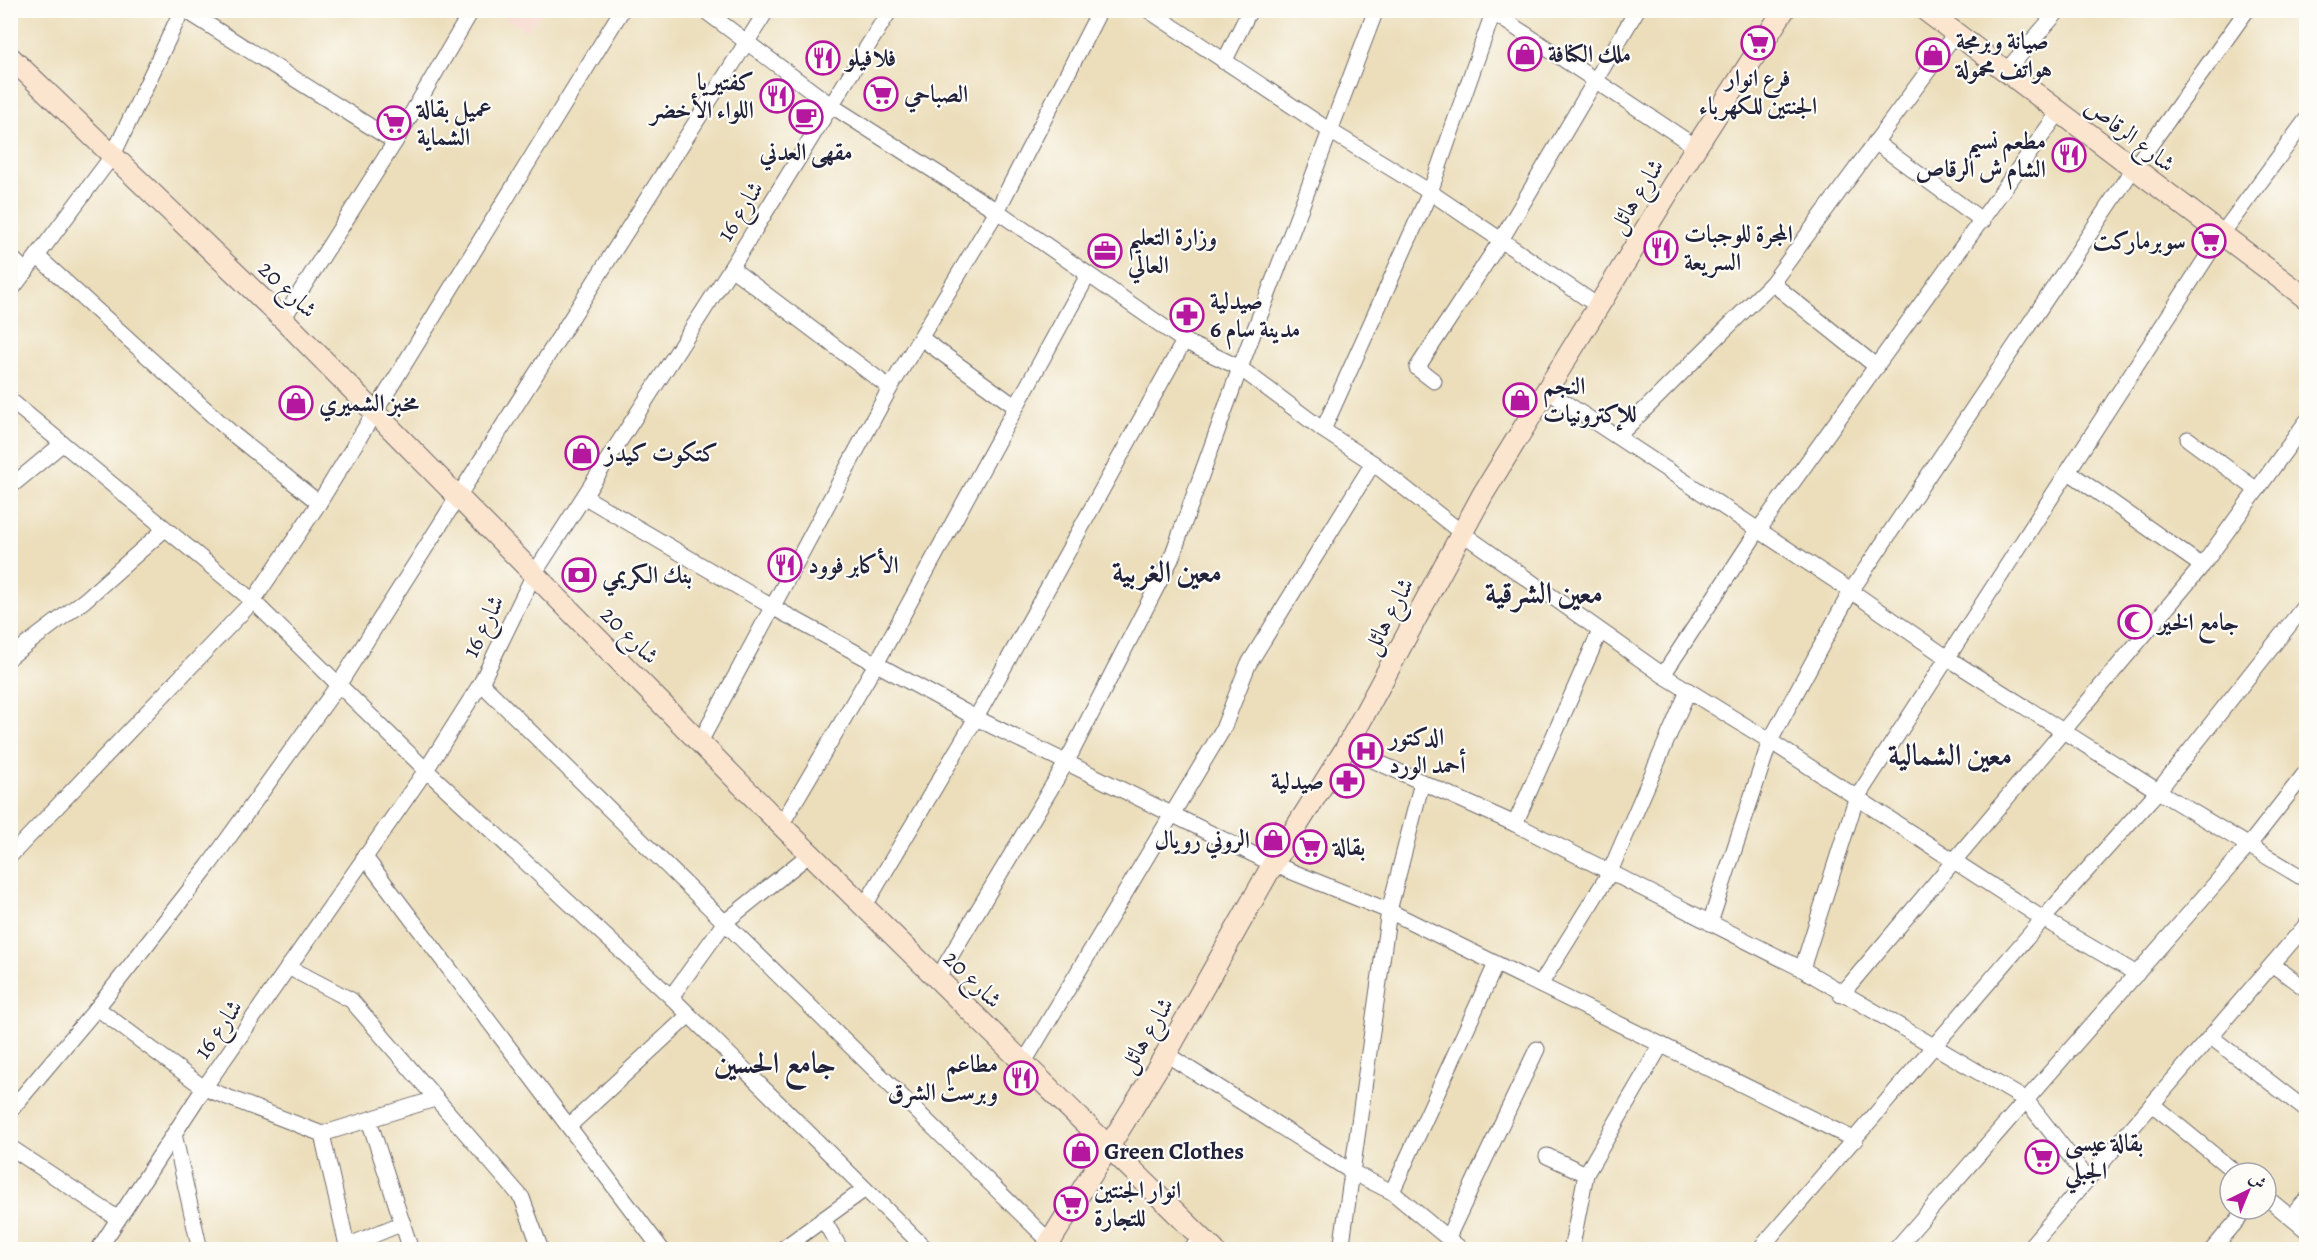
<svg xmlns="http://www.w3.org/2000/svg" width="2317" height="1260" font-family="Alegreya,Amiri,serif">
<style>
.built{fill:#f6d1c6}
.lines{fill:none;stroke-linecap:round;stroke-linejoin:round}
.street-casing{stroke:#696468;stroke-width:17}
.secondary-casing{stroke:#696468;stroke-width:23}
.street{stroke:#fff;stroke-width:15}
.secondary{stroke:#fce5cf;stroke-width:21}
.labels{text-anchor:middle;stroke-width:4.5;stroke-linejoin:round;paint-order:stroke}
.poi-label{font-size:24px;font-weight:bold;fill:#22223b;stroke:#fdfcf7;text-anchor:start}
.street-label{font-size:24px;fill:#22223b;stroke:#fdfcf7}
.district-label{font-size:30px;font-weight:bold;fill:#22223b;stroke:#fdfcf7}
</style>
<rect width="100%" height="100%" fill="#fdfcf7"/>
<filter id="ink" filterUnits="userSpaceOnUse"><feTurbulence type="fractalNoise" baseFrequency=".0167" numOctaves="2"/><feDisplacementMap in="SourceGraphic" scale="12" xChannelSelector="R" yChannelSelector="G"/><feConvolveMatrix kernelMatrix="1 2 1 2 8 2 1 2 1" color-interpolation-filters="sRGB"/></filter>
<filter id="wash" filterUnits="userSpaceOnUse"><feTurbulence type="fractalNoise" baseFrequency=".008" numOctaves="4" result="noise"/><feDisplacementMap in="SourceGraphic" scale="24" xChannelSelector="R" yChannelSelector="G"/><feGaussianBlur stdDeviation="1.35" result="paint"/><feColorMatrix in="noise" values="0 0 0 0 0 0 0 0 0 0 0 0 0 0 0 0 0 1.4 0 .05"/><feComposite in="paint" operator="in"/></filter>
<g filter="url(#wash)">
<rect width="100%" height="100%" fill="#ecdebb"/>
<path class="built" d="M493,11H542L528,32Z"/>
</g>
<g filter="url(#ink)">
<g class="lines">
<defs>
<g id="street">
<path d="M185,10L395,142"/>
<path d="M704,10L832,106L997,211L1184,341L1240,368L1323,430L1373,463L1462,533L1663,675L1770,741L2043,919L2137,974"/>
<path d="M1148,10L1330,131L1430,192L1598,306"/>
<path d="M1489,10L1696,147"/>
<path d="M1224,62L1250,10"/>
<path d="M2006,71L2059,10"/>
<path d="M1875,142L1983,221"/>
<path d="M10,256L26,272"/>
<path d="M37,256L234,435L319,503"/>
<path d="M731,268L890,388"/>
<path d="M1772,283L1877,367"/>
<path d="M10,292L113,155L182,10"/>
<path d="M283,319L395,142L472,10"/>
<path d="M921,338L1016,407"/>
<path d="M1434,381L1417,368L1501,240L1637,10"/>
<path d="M1546,390L1851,591L1946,657L2158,791L2306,880"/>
<path d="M10,400L253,601L426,770L671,997L927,1250"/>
<path d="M1323,430L1430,192L1494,10"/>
<path d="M1618,436L1772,283L1955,34"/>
<path d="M2188,439L2257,490"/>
<path d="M2069,472L2202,566"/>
<path d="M10,487L62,444"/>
<path d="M585,497L774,608L976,718L1273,864L1389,911L1855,1140"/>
<path d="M10,657L85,600L165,529"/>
<path d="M1663,675L1757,532L2059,112"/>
<path d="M481,683L1049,1241"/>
<path d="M700,742L890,388L997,211L1100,10"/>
<path d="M1346,748L1515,824L1802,969L2026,1100L2088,1179"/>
<path d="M1515,824L1600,631"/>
<path d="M781,825L876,664L1088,275"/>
<path d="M10,856L253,601L319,503L622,10"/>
<path d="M364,856L662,1250"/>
<path d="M864,907L976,718L1184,341"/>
<path d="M1710,923L1770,741L1851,591L2133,169L2247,10"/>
<path d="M2273,965L2306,989"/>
<path d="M288,967L351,1000L522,1198L541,1250"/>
<path d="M1802,969L1856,799L2221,235L2306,120"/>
<path d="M937,979L1066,763L1171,559L1240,368L1376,10"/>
<path d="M1540,985L1609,874L1688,691"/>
<path d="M1841,995L2202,566L2306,422"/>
<path d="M671,997L725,922L810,854"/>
<path d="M97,1008L204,1088L322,1134L348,1250"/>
<path d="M2211,1037L2306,1110"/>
<path d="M1166,1054L1352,1172L1392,1192L1462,1250"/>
<path d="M1023,1064L1223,729L1248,665L1373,463"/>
<path d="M2152,1104L2236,1173"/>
<path d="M10,1111L97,1008L209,865L339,684L767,10"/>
<path d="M369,1120L411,1250"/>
<path d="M569,1126L689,1015"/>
<path d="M174,1134L200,1250"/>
<path d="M322,1134L435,1099"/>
<path d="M10,1147L117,1218"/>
<path d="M1547,1156L1586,1174L1571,1250"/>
<path d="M1586,1174L1661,1045"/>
<path d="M1392,1192L1496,964"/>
<path d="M2266,1197L2306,1230"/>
<path d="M2291,1217L2306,1200"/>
<path d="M823,1219L841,1250"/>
<path d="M1448,1237L1537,1049"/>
<path d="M347,1246L403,1223"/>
<path d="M98,1250L204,1088L426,770L481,683L534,574L731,268L890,10"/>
<path d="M781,1250L865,1189"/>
<path d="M1189,1250L1203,1239"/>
<path d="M1341,1250L1389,911L1422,782"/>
<path d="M1759,1250L2043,919L2158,791L2306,604"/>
<path d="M1895,1250L2249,845L2306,772"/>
<path d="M2027,1250L2306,925"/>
<path d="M2212,1250L2247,1209"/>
</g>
<g id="secondary">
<path d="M1925,10L2306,298"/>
<path d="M10,57L283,319L781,825L1214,1250"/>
<path d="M1045,1250L1166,1054L1273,864L1346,748L1483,494L1696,147L1784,10"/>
</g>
</defs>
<use href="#street" class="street-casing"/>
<use href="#secondary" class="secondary-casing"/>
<use href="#street" class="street"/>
<use href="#secondary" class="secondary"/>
</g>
</g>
<defs>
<symbol id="supermarket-ring" viewBox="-11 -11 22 22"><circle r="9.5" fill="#fdfcf7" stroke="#b5179e" stroke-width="1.5"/><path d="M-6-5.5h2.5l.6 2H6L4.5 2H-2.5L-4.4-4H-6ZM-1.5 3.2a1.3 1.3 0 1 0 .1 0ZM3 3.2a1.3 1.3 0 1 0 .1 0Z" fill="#b5179e"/></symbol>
<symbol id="shop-ring" viewBox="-11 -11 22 22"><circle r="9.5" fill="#fdfcf7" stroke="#b5179e" stroke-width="1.5"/><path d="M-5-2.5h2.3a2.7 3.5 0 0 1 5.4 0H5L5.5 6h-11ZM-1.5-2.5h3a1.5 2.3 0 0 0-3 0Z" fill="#b5179e"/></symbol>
<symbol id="restaurant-ring" viewBox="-11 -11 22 22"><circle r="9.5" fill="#fdfcf7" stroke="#b5179e" stroke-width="1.5"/><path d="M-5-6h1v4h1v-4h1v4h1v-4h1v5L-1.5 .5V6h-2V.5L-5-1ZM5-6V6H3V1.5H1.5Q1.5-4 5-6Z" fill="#b5179e"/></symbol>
<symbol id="cafe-ring" viewBox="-11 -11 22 22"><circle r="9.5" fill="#fdfcf7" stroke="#b5179e" stroke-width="1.5"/><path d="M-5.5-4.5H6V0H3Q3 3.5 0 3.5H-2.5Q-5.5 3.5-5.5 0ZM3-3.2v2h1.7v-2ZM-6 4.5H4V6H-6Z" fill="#b5179e"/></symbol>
<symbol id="office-ring" viewBox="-11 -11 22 22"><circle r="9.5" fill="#fdfcf7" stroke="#b5179e" stroke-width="1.5"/><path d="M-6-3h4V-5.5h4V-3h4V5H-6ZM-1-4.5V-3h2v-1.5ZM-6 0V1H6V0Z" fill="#b5179e"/></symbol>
<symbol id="pharmacy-ring" viewBox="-11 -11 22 22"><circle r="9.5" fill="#fdfcf7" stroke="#b5179e" stroke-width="1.5"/><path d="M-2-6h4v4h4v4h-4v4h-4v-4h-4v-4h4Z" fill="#b5179e"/></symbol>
<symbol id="bank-ring" viewBox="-11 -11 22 22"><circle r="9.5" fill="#fdfcf7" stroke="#b5179e" stroke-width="1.5"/><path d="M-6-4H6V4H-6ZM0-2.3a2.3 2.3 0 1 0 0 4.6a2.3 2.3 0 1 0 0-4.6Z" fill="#b5179e"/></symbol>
<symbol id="mosque-ring" viewBox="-11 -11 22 22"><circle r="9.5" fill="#fdfcf7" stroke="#b5179e" stroke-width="1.5"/><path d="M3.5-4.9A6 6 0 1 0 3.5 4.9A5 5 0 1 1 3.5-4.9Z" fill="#b5179e"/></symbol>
<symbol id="hospital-ring" viewBox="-11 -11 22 22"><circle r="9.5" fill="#fdfcf7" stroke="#b5179e" stroke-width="1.5"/><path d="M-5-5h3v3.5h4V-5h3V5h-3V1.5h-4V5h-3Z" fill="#b5179e"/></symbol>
</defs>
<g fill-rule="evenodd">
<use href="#supermarket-ring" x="1739" y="24" width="38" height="38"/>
<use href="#shop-ring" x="1506" y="35" width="38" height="38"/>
<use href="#shop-ring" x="1914" y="36" width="38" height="38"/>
<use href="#restaurant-ring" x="804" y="39" width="38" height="38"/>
<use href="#supermarket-ring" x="862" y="75" width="38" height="38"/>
<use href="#restaurant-ring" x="758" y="77" width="38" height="38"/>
<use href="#cafe-ring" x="787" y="98" width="38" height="38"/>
<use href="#supermarket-ring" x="375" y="104" width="38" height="38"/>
<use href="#restaurant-ring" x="2050" y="136" width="38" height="38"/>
<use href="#supermarket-ring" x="2190" y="222" width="38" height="38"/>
<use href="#restaurant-ring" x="1642" y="229" width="38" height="38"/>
<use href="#office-ring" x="1086" y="232" width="38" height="38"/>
<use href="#pharmacy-ring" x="1168" y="296" width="38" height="38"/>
<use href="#shop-ring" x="1501" y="381" width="38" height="38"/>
<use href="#shop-ring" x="277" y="384" width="38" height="38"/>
<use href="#shop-ring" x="563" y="434" width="38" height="38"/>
<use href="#restaurant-ring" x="766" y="546" width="38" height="38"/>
<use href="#bank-ring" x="560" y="556" width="38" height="38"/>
<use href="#mosque-ring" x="2116" y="603" width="38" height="38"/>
<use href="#hospital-ring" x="1347" y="732" width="38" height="38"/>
<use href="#pharmacy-ring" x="1328" y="762" width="38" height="38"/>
<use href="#shop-ring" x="1254" y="821" width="38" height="38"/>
<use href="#supermarket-ring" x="1291" y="828" width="38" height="38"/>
<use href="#restaurant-ring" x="1002" y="1059" width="38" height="38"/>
<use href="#shop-ring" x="1062" y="1132" width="38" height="38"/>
<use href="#supermarket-ring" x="2023" y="1138" width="38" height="38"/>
<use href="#supermarket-ring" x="1052" y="1185" width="38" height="38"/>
</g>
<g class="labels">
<g class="poi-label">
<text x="1956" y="49">صيانة وبرمجة<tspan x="1956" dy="28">هواتف محمولة</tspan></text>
<text x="1548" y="62">ملك الكنافة</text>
<text x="846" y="66">فلافيلو</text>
<text x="1758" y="86" text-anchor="middle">فرع انوار<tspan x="1758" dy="28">الجنتين للكهرباء</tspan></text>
<text x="754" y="90" text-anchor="end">كفتيريا<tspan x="754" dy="28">اللواء الأخضر</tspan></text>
<text x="904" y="102">الصباحي</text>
<text x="417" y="117">عميل بقالة<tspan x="417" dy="28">الشماية</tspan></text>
<text x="2046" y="149" text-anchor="end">مطعم نسيم<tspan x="2046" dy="28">الشام ش الرقاص</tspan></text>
<text x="806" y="160" text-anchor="middle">مقهى العدني</text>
<text x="1684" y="242">المجرة للوجبات<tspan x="1684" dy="28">السريعة</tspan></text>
<text x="1128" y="245">وزارة التعليم<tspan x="1128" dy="28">العالي</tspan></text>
<text x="2186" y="249" text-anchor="end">سوبرماركت</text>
<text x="1210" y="309">صيدلية<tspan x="1210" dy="28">مدينة سام 6</tspan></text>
<text x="1543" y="394">النجم<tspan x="1543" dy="28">للإكترونيات</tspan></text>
<text x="319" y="411">مخبز الشميري</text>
<text x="605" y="461">كتكوت كيدز</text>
<text x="808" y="573">الأكابر فوود</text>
<text x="602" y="583">بنك الكريمي</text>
<text x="2158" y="630">جامع الخير</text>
<text x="1389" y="745">الدكتور<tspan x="1389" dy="28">أحمد الورد</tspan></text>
<text x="1324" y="789" text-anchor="end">صيدلية</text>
<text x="1250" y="848" text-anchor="end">الروني رويال</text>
<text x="1333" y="855">بقالة</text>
<text x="998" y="1072" text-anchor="end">مطاعم<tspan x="998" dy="28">وبرست الشرق</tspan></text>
<text x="2065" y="1151">بقالة عيسى<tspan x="2065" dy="28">الجبلي</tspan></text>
<text x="1104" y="1159">Green Clothes</text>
<text x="1094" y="1198">انوار الجنتين<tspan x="1094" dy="28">للتجارة</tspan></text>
</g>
<g class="street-label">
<text transform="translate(2130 135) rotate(37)" y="8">شارع الرقاص</text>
<text transform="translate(1636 196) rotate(-58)" y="8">شارع هائل</text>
<text transform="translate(740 211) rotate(-58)" y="8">شارع 16</text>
<text transform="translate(288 289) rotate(44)" y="8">شارع 20</text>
<text transform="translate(1388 616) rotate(-62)" y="8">شارع هائل</text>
<text transform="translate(483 626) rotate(-64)" y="8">شارع 16</text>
<text transform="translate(630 635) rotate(45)" y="8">شارع 20</text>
<text transform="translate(973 979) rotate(45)" y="8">شارع 20</text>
<text transform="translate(218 1029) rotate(-55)" y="8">شارع 16</text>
<text transform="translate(1146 1035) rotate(-59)" y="8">شارع هائل</text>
</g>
<g class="district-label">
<text x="1167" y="582">معين الغربية</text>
<text x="1544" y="603">معين الشرقية</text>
<text x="1950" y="765">معين الشمالية</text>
<text x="775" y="1073">جامع الحسين</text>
</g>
</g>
<rect width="2317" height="1260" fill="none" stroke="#fdfcf7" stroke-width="36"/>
<g transform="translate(2248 1191) rotate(43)"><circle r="28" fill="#fdfcf7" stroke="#a5a5ac" stroke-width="1.5"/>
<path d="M0-4.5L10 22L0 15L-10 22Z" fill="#b5179e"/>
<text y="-9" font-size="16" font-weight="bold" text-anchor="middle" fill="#22223b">ش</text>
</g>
</svg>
